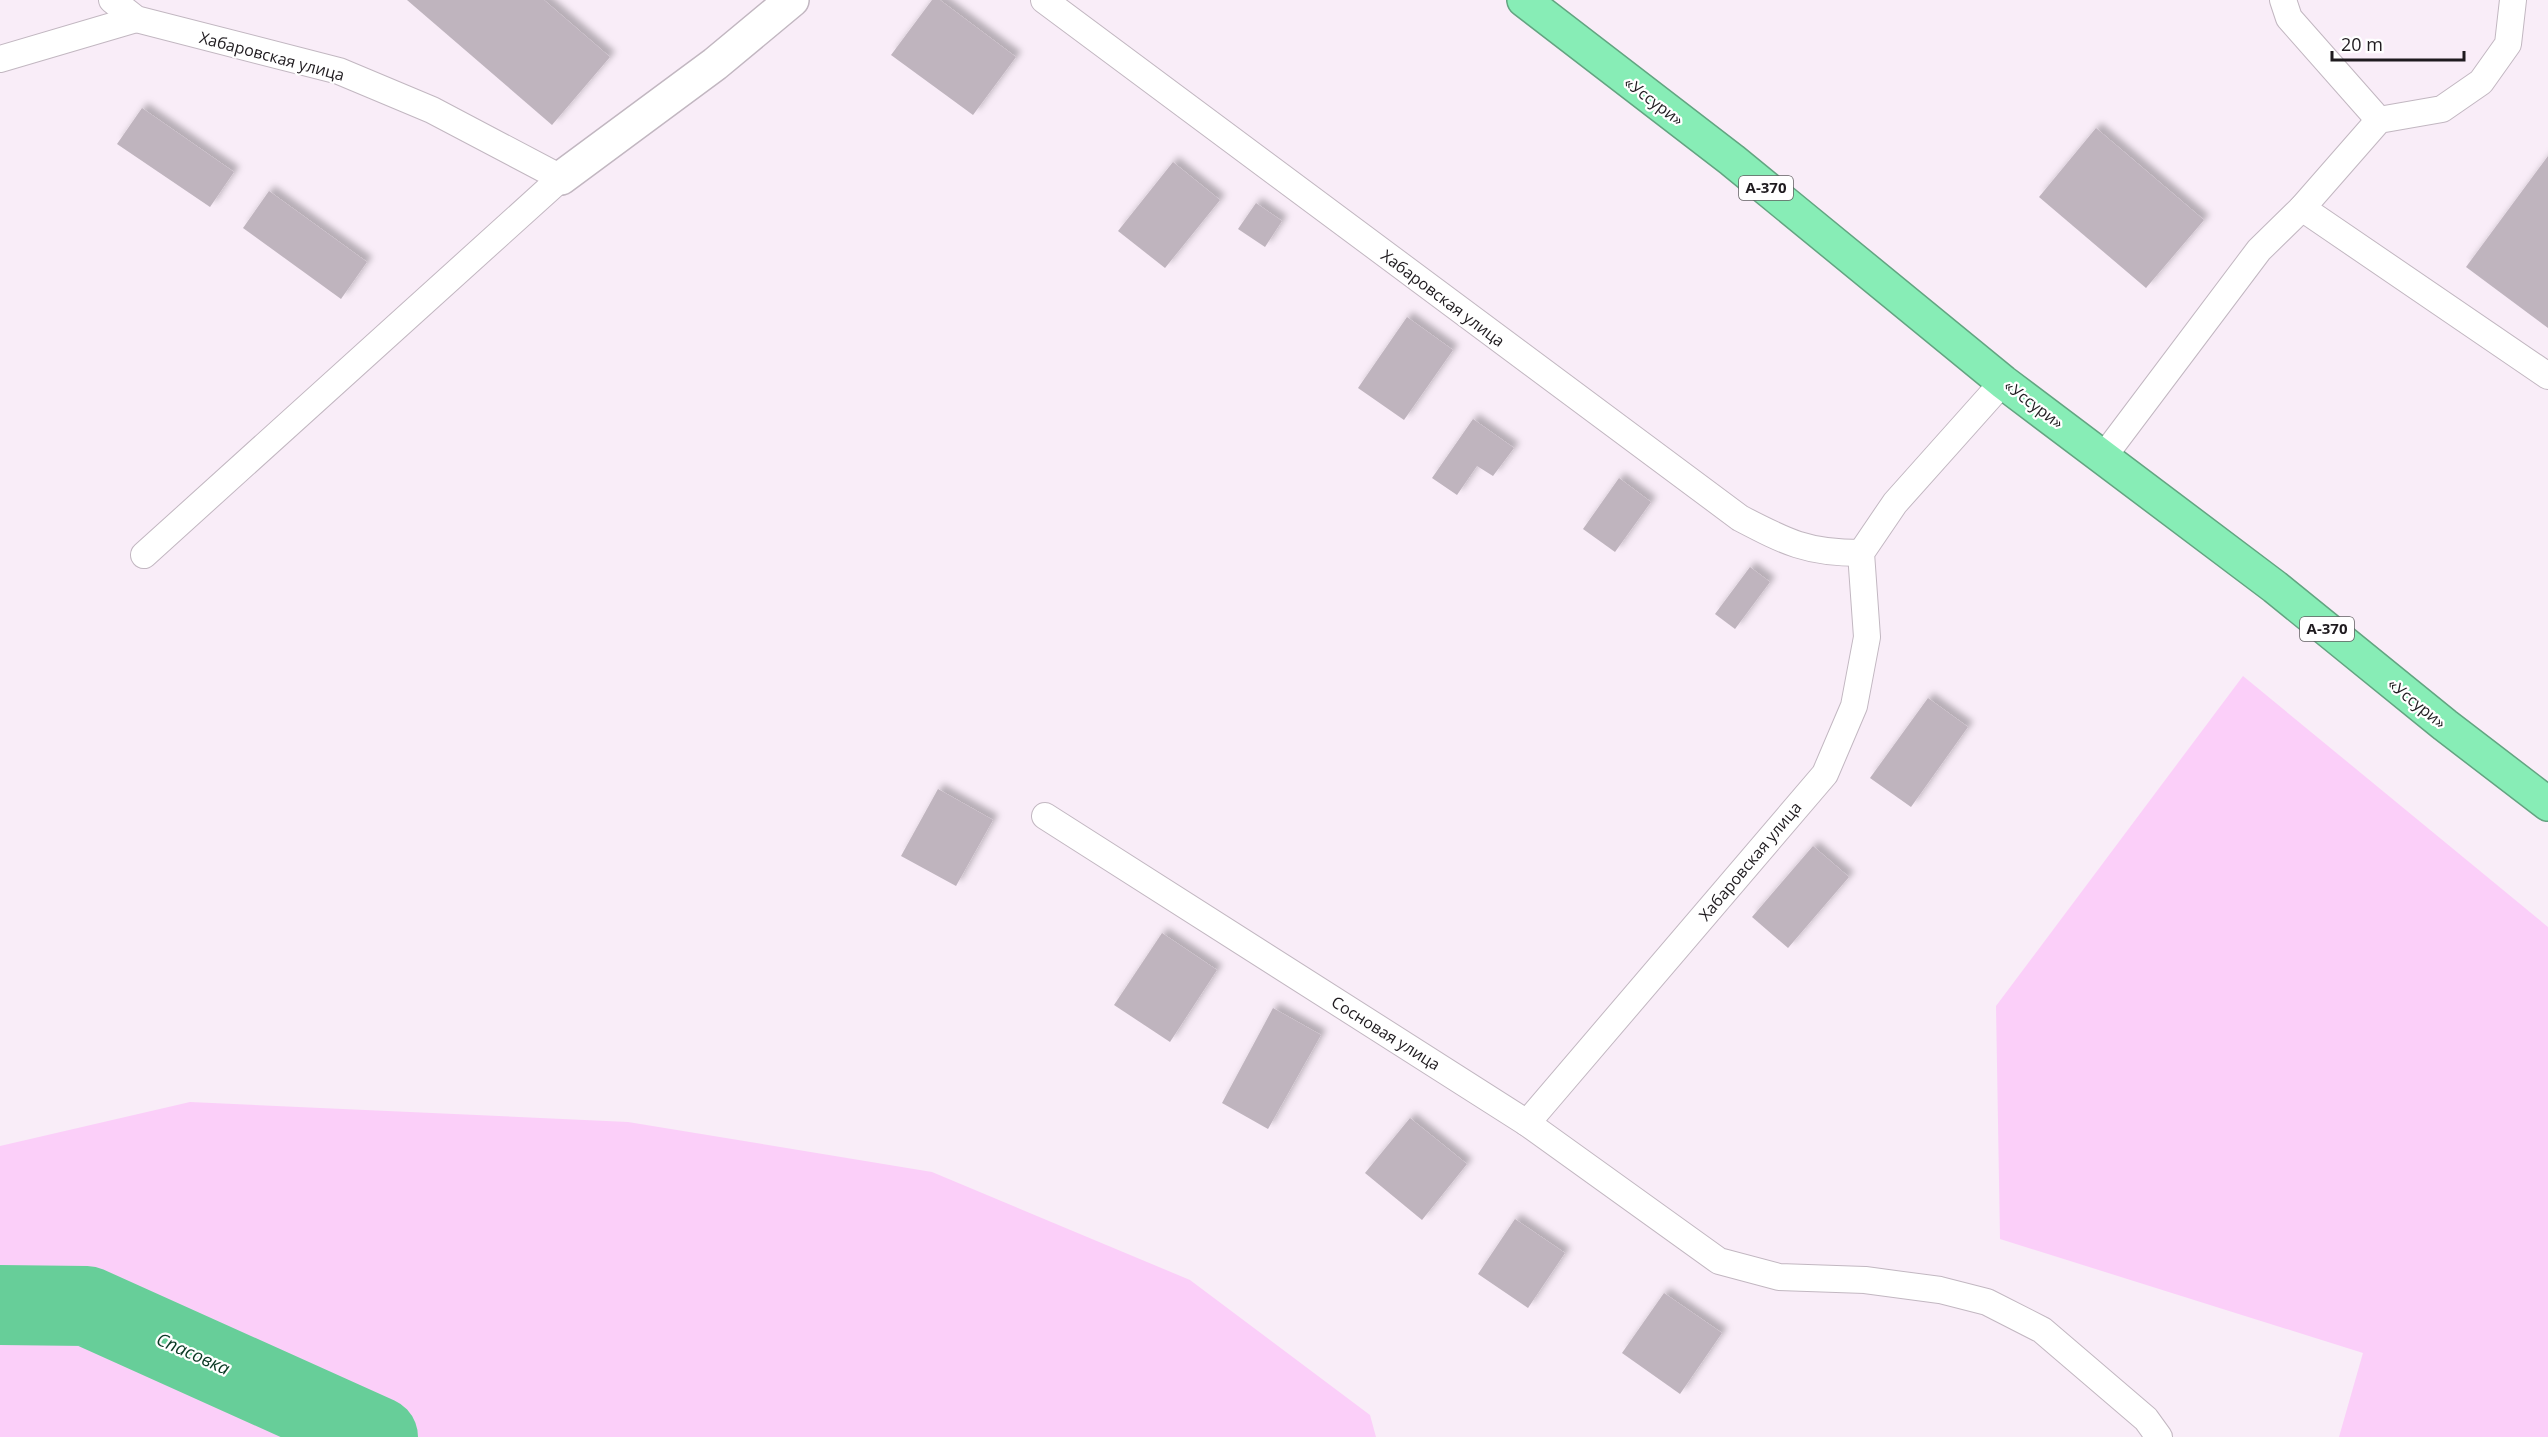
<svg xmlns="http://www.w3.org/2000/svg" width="2548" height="1437" font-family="'Open Sans',sans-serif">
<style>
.green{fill:#fbcff9}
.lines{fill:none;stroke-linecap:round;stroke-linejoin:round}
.river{stroke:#67ce99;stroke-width:80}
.building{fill:#bfb4be;filter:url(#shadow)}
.lane-casing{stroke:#c2b7c1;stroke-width:28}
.street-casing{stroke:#c2b7c1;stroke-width:36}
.highway-casing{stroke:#63a481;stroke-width:36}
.lane{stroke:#fff;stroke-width:26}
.street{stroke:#fff;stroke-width:33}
.highway{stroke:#87edb6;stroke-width:33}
.labels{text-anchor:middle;stroke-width:4.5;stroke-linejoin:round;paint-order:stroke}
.shield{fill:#fff;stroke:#625f62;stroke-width:1.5}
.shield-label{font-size:15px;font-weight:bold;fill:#1f1b1f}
.street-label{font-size:16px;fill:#1f1b1f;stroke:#fff}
.water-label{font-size:18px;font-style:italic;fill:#0b3924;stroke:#fff}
</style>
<defs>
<filter id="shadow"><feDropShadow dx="5.5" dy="-5.5" stdDeviation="3" flood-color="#0004"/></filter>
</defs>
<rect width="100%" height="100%" fill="#f9edf8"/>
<g class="green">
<path d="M2243,676L2548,927V1437H2339L2363,1353L2000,1239L1996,1006Z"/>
<path d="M190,1102L628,1122L932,1172L1190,1280L1370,1415L1376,1437H0V1146Z"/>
</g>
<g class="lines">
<path class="river" d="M0,1305L87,1306L378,1437"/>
</g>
<g class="building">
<path d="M407,0H544L610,57L552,125Z"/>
<path d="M932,0H940L1016,57L973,115L891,55Z"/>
<path d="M142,108L234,172L210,207L117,144Z"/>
<path d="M2096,128L2204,220L2146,288L2039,197Z"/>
<path d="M2548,156V328L2466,267Z"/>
<path d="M1173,162L1220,200L1165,268L1118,231Z"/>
<path d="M269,191L367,262L341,299L243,228Z"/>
<path d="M1256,203L1282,221L1265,247L1238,229Z"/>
<path d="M1407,317L1453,350L1404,420L1358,388Z"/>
<path d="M1473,419L1514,448L1493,476L1477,466L1457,495L1432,478Z"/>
<path d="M1619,478L1651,502L1615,552L1583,529Z"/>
<path d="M1750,567L1770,582L1735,629L1715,614Z"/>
<path d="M1928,698L1968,727L1911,807L1870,778Z"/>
<path d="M938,789L993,820L956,886L901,856Z"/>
<path d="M1813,846L1849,877L1788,948L1752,917Z"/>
<path d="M1162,933L1217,970L1170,1042L1114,1005Z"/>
<path d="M1273,1008L1321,1035L1268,1129L1222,1103Z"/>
<path d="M1410,1118L1467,1164L1422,1220L1365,1173Z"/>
<path d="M1515,1219L1565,1253L1528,1308L1478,1274Z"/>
<path d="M1664,1293L1722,1333L1680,1394L1622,1353Z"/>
</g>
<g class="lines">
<defs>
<g id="lane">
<path d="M112,0L136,19L339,71L432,110L561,178L144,555"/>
<path d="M1044,0L1740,518C1786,542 1807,553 1861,553"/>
<path d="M2283,0L2289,18L2379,120"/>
<path d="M0,59L136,19"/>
<path d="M2302,208L2548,376"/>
<path d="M2104,456L2259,250L2302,208L2379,120L2442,109L2481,82L2508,44L2513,0"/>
<path d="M1045,816L1527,1123L1719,1261L1779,1277L1865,1280L1940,1290L1987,1302L2042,1330L2146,1419L2159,1437"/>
<path d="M1527,1123L1825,774L1854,706L1867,637L1861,553L1895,503L2003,382"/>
</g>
<path id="street" d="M561,178L715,64L792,0"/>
<path id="highway" d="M1524,0L1732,160L2003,382L2275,587L2445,725L2548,804"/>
</defs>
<use href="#lane" class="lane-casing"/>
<use href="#street" class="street-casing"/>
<use href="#highway" class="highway-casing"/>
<use href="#lane" class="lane"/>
<use href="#street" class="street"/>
<use href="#highway" class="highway"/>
</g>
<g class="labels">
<g class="shield">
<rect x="1739" y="176" width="54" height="24" rx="4.5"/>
<rect x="2300" y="617" width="54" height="24" rx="4.5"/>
</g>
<g class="shield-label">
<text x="1766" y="193">А-370</text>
<text x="2327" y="634">А-370</text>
</g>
<g class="street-label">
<text transform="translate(272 56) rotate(15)" y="6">Хабаровская улица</text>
<text transform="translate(1654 101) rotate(37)" y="6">«Уссури»</text>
<text transform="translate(1443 298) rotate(37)" y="6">Хабаровская улица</text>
<text transform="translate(2034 404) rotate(37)" y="6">«Уссури»</text>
<text transform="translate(2417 703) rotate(39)" y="6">«Уссури»</text>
<text transform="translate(1750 861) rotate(-50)" y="6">Хабаровская улица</text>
<text transform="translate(1386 1033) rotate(32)" y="6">Сосновая улица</text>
</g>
<g class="water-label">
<text transform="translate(193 1354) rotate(24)" y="6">Спасовка</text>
</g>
</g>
<path d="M2332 51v9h132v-9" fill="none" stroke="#1f1b1f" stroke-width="3"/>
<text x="2341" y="51" font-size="18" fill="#1f1b1f" stroke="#ffffff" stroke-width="4.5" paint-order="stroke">20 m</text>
</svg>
